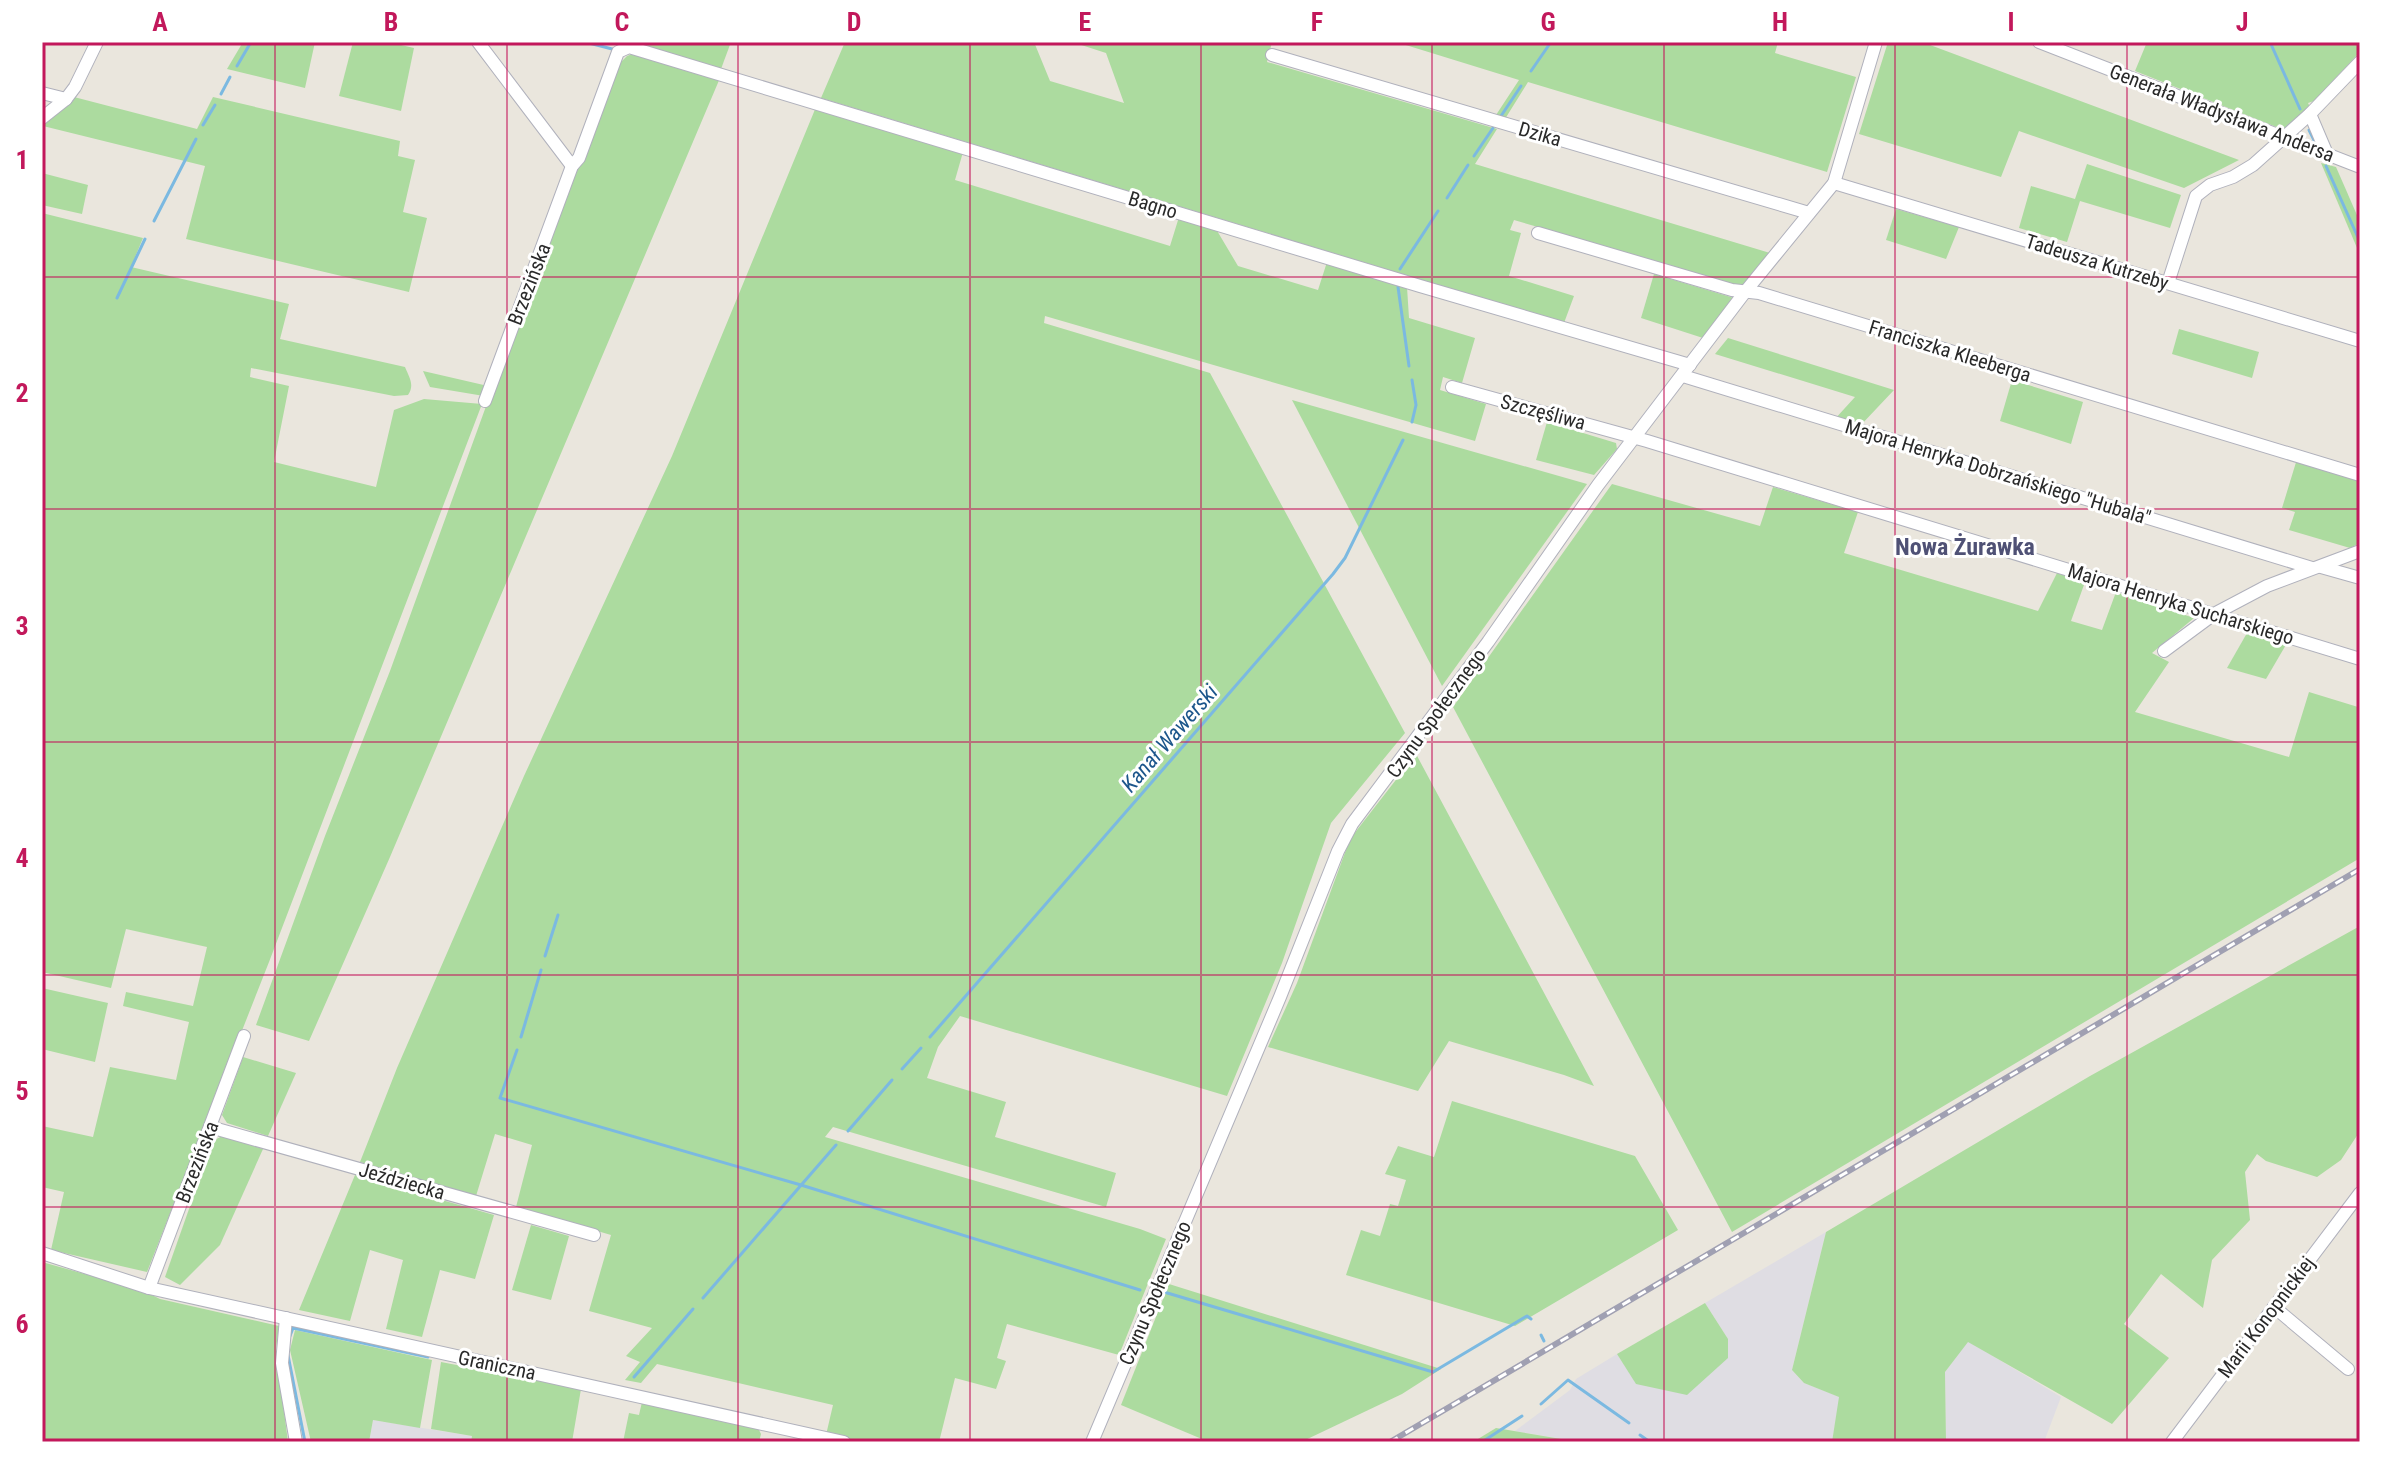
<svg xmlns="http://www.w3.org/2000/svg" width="2402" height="1484" font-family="'Roboto Condensed',sans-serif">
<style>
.industrial{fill:#dfdde3}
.green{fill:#acdb9f}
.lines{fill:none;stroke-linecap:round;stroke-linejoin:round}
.stream{stroke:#7bb9e1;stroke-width:3}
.minor-casing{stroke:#b0b1bc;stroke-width:14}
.minor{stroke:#fff;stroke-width:12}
.rail-casing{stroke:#a0a0b2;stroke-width:6}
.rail{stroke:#fff;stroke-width:3;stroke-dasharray:9;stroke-linecap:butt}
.grid{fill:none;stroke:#c2185b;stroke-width:2;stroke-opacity:0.55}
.labels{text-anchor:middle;stroke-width:6;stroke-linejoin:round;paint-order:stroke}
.street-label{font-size:20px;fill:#292929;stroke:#fff}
.water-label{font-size:22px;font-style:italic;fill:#1c568b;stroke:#fff}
.quarter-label{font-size:24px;font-weight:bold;fill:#4f5175;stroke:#fff}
.neatline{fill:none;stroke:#c2185b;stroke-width:3}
.grid-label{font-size:26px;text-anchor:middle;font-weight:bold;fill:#c2185b}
</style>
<rect width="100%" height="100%" fill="#eae6dd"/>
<g class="industrial">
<path d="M1826,1232L1792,1370L1804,1383L1840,1397L1832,1442H1579L1515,1431L1570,1390L1576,1379L1617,1354L1637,1384L1728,1339L1705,1303Z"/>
<path d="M1968,1341L2061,1397L2044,1442H1946L1945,1372Z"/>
<path d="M373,1420L472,1436L471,1442H369Z"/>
</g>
<g class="green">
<path d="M243,42H315L305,88L227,69Z"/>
<path d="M353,42H388L414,48L401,111L339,96Z"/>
<path d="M635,42H731L721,69Z"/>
<path d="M845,42H1034L1050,81L1124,103L1106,53L1072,42H1272L1267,62L1497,129L1475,164L1770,253L1743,287L1514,220L1510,230L1521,233L1509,276L1574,296L1564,323L821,98Z"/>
<path d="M1396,42H1778L1775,53L1856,77L1827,172L1528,82L1505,119L1496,115L1519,80Z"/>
<path d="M1888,42H1922L2239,160L2184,188L2019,131L2001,177L1859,134Z"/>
<path d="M2147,42H2360V52L2314,101L2308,103L2311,109L2284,130L2135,71Z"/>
<path d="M635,53L720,78L390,857L309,1041L256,1025L325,836L390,671L493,387L616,67L627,56Z"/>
<path d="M74,97L197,129L213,97L400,141L398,156L415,160L403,212L427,218L409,292L186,239L205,166L43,126Z"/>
<path d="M816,107L963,152L955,180L1170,246L1179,217L1216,229L1238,266L1318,290L1327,262L1407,287L1409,318L1475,338L1462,383L1443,377L1440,390L1486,404L1475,441L1045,316L1044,323L1210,373L1405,733L1331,823L1282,963L1227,1096L960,1016L938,1047L927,1078L1006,1102L995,1137L1116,1173L1106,1207L833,1127L825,1137L1140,1229L1166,1239L1119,1355L1007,1324L997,1358L1006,1361L996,1389L955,1378L939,1442H860L826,1435L833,1405L657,1364L641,1383L625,1380L640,1362L626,1356L652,1328L589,1311L611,1235L516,1207L532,1145L495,1134L476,1196L360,1162L397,1068L524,776L672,456Z"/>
<path d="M2321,163L2336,167L2360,222V255Z"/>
<path d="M2087,164L2181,195L2170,228L2080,201L2067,242L2019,228L2031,186L2075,199Z"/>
<path d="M42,173L88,185L82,214L42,205Z"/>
<path d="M1896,209L1959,227L1946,259L1886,240Z"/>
<path d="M42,213L143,238L131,267L289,304L280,339L405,367C409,377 415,385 408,395L394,396L251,368L250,377L289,386L274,462L376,487L394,410L424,399L482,404L269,962L147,1272L51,1250L64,1192L42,1187V1126L93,1137L110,1067L176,1080L189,1022L123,1006L126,992L193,1006L207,947L126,929L111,988L42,972Z"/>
<path d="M1654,274L1734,298L1703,338L1641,318Z"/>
<path d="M2179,329L2259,352L2252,378L2172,354Z"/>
<path d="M1728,338L1894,390L1860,426L1834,420L1855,397L1715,354Z"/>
<path d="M423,371L488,386L484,396L430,387Z"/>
<path d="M2012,380L2083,402L2071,444L2000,421Z"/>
<path d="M1292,400L1587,484L1442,686Z"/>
<path d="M1547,422L1616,443L1617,449L1594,475L1536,460Z"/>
<path d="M2297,459L2360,478V543L2350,548L2289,530L2295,512L2282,508Z"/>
<path d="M1612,484L1760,526L1773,487L1858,512L1844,553L2038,611L2057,573L2085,582L2071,621L2102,630L2116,592L2194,618L2152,653L2169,662L2135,712L2289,757L2309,692L2358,707L2360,704V858L1732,1232L1453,707Z"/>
<path d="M2247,633L2287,643L2266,679L2227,668Z"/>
<path d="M1416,754L1594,1086L1564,1075L1449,1041L1418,1091L1268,1047L1297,983L1350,839Z"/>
<path d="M2360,926V1131L2341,1160L2317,1177L2266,1161L2257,1154L2245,1172L2250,1220L2212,1260L2203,1308L2161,1274L2124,1324L2169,1358L2112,1424L1968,1342L1945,1372L1946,1442H1832L1839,1397L1804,1383L1792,1370L1826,1232L2090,1076Z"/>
<path d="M42,988L108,1003L95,1062L42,1049Z"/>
<path d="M243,1057L296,1073L268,1136L227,1123L222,1115Z"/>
<path d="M1452,1101L1635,1156L1678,1230L1515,1326L1346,1275L1361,1230L1380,1236L1390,1204L1398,1206L1406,1180L1385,1174L1398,1146L1434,1157Z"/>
<path d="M222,1136L263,1149L220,1245L180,1285L165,1277L213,1141Z"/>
<path d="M355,1175L494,1215L475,1279L440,1270L422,1337L386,1329L403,1260L370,1250L350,1321L299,1310Z"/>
<path d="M531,1225L569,1236L551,1300L512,1290Z"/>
<path d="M42,1262L142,1290L160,1299L279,1326L276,1349L288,1442H42Z"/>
<path d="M1169,1284L1441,1369L1402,1394L1301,1442H1209L1121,1405Z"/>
<path d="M1705,1303L1728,1339V1358L1687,1395L1636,1384L1617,1354Z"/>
<path d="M295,1330L432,1360L420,1428L373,1420L369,1442H311L290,1350Z"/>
<path d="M441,1362L581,1389L572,1442H471L472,1436L431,1429Z"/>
<path d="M642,1402L758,1428L761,1434L759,1442H623L629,1413L639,1415Z"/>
<path d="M1496,1428L1579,1442H1473Z"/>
</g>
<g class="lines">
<g class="stream">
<path d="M585,42L616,50L620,42"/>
<path d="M2270,42L2300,109"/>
<path d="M237,66L251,42"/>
<path d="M1531,71L1551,42"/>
<path d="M221,94L230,77"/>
<path d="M1501,116L1521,86"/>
<path d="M203,125L215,105"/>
<path d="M2309,130L2315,142"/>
<path d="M1474,156L1493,128"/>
<path d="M2326,166L2360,242"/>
<path d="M1447,198L1468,165"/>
<path d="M154,221L196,139"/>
<path d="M1400,269L1438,211"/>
<path d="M1398,287L1409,366"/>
<path d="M117,298L145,239"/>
<path d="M1412,422L1416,405L1412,380"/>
<path d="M545,956L558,915"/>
<path d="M521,1037L541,970"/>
<path d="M930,1037L1333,574L1345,558L1403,440"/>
<path d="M517,1050L500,1098L801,1185L1140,1290"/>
<path d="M902,1069L921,1048"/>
<path d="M848,1131L892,1080"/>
<path d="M1164,1292L1433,1372L1527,1316L1531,1319"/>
<path d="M703,1298L836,1145"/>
<path d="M1541,1335L1544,1341"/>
<path d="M290,1336L293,1328L428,1357"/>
<path d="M288,1355L305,1442"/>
<path d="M634,1377L693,1309"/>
<path d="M1541,1404L1568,1380L1629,1423"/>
<path d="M1640,1435L1650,1442"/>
<path d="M1482,1442L1522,1416"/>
</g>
<defs>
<g id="minor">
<path d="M478,42L572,166"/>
<path d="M2039,42L2360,167"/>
<path d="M1272,55L1809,213"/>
<path d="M42,93L66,99"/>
<path d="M2310,114L2327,154"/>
<path d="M42,118L66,99L75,87L97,42"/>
<path d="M1834,183L2360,341"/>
<path d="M1538,233L1732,290L1759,293L2360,475"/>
<path d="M2168,283L2196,196L2210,185L2233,177L2253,165L2310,114L2360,62"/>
<path d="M1683,376L2312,568"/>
<path d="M1452,387L1647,441L2360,659"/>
<path d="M485,401L572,166L579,158L618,52L629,47L1420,286L1690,365"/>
<path d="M2321,567L2360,578"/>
<path d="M2164,651L2214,614L2267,586L2360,551"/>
<path d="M210,1127L594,1235"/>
<path d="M42,1253L149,1288L844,1442"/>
<path d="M149,1288L244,1036"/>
<path d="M2274,1307L2348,1369"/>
<path d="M286,1318L282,1363L296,1442"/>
<path d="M1092,1442L1280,997L1338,851L1352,824L1488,642L1598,485L1745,292L1834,183L1876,42"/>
<path d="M2172,1442L2360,1193"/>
</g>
</defs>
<use href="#minor" class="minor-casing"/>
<use href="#minor" class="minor"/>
<defs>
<path id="rail" d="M1390,1442L2360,869"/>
</defs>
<use href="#rail" class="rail-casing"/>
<use href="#rail" class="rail"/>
</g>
<path class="grid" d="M275,42V1442M507,42V1442M738,42V1442M970,42V1442M1201,42V1442M1432,42V1442M1664,42V1442M1895,42V1442M2127,42V1442M42,277H2360M42,509H2360M42,742H2360M42,975H2360M42,1207H2360"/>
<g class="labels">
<g class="street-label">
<text transform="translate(2222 113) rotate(21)" y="7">Generała Władysława Andersa</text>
<text transform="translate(1540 134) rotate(16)" y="7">Dzika</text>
<text transform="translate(1153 205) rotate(17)" y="7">Bagno</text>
<text transform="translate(2097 262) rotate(17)" y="7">Tadeusza Kutrzeby</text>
<text transform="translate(529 284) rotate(-69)" y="7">Brzezińska</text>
<text transform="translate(1950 351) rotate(17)" y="7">Franciszka Kleeberga</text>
<text transform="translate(1543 412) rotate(15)" y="7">Szczęśliwa</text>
<text transform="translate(1998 472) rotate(17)" y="7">Majora Henryka Dobrzańskiego "Hubala"</text>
<text transform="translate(2181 604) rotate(17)" y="7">Majora Henryka Sucharskiego</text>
<text transform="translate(1436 713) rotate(-54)" y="7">Czynu Społecznego</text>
<text transform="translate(197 1162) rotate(-69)" y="7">Brzezińska</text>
<text transform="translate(402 1181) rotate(16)" y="7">Jeździecka</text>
<text transform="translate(1155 1293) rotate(-67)" y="7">Czynu Społecznego</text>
<text transform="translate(2266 1317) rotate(-53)" y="7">Marii Konopnickiej</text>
<text transform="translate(497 1365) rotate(12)" y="7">Graniczna</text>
</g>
<g class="water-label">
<text transform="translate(1169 738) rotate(-49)" y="8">Kanał Wawerski</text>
</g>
<g class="quarter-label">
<text x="1965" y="555">Nowa Żurawka</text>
</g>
</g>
<rect width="2402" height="1484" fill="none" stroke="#ffffff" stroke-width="88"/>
<rect x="44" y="44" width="2314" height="1396" class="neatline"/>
<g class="grid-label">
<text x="160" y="31">A</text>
<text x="391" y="31">B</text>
<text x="622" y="31">C</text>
<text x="854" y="31">D</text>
<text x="1085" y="31">E</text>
<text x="1317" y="31">F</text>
<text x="1548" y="31">G</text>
<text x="1780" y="31">H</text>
<text x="2011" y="31">I</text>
<text x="2242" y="31">J</text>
<text x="22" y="169">1</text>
<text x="22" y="402">2</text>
<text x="22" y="635">3</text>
<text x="22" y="867">4</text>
<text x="22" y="1100">5</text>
<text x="22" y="1333">6</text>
</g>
</svg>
